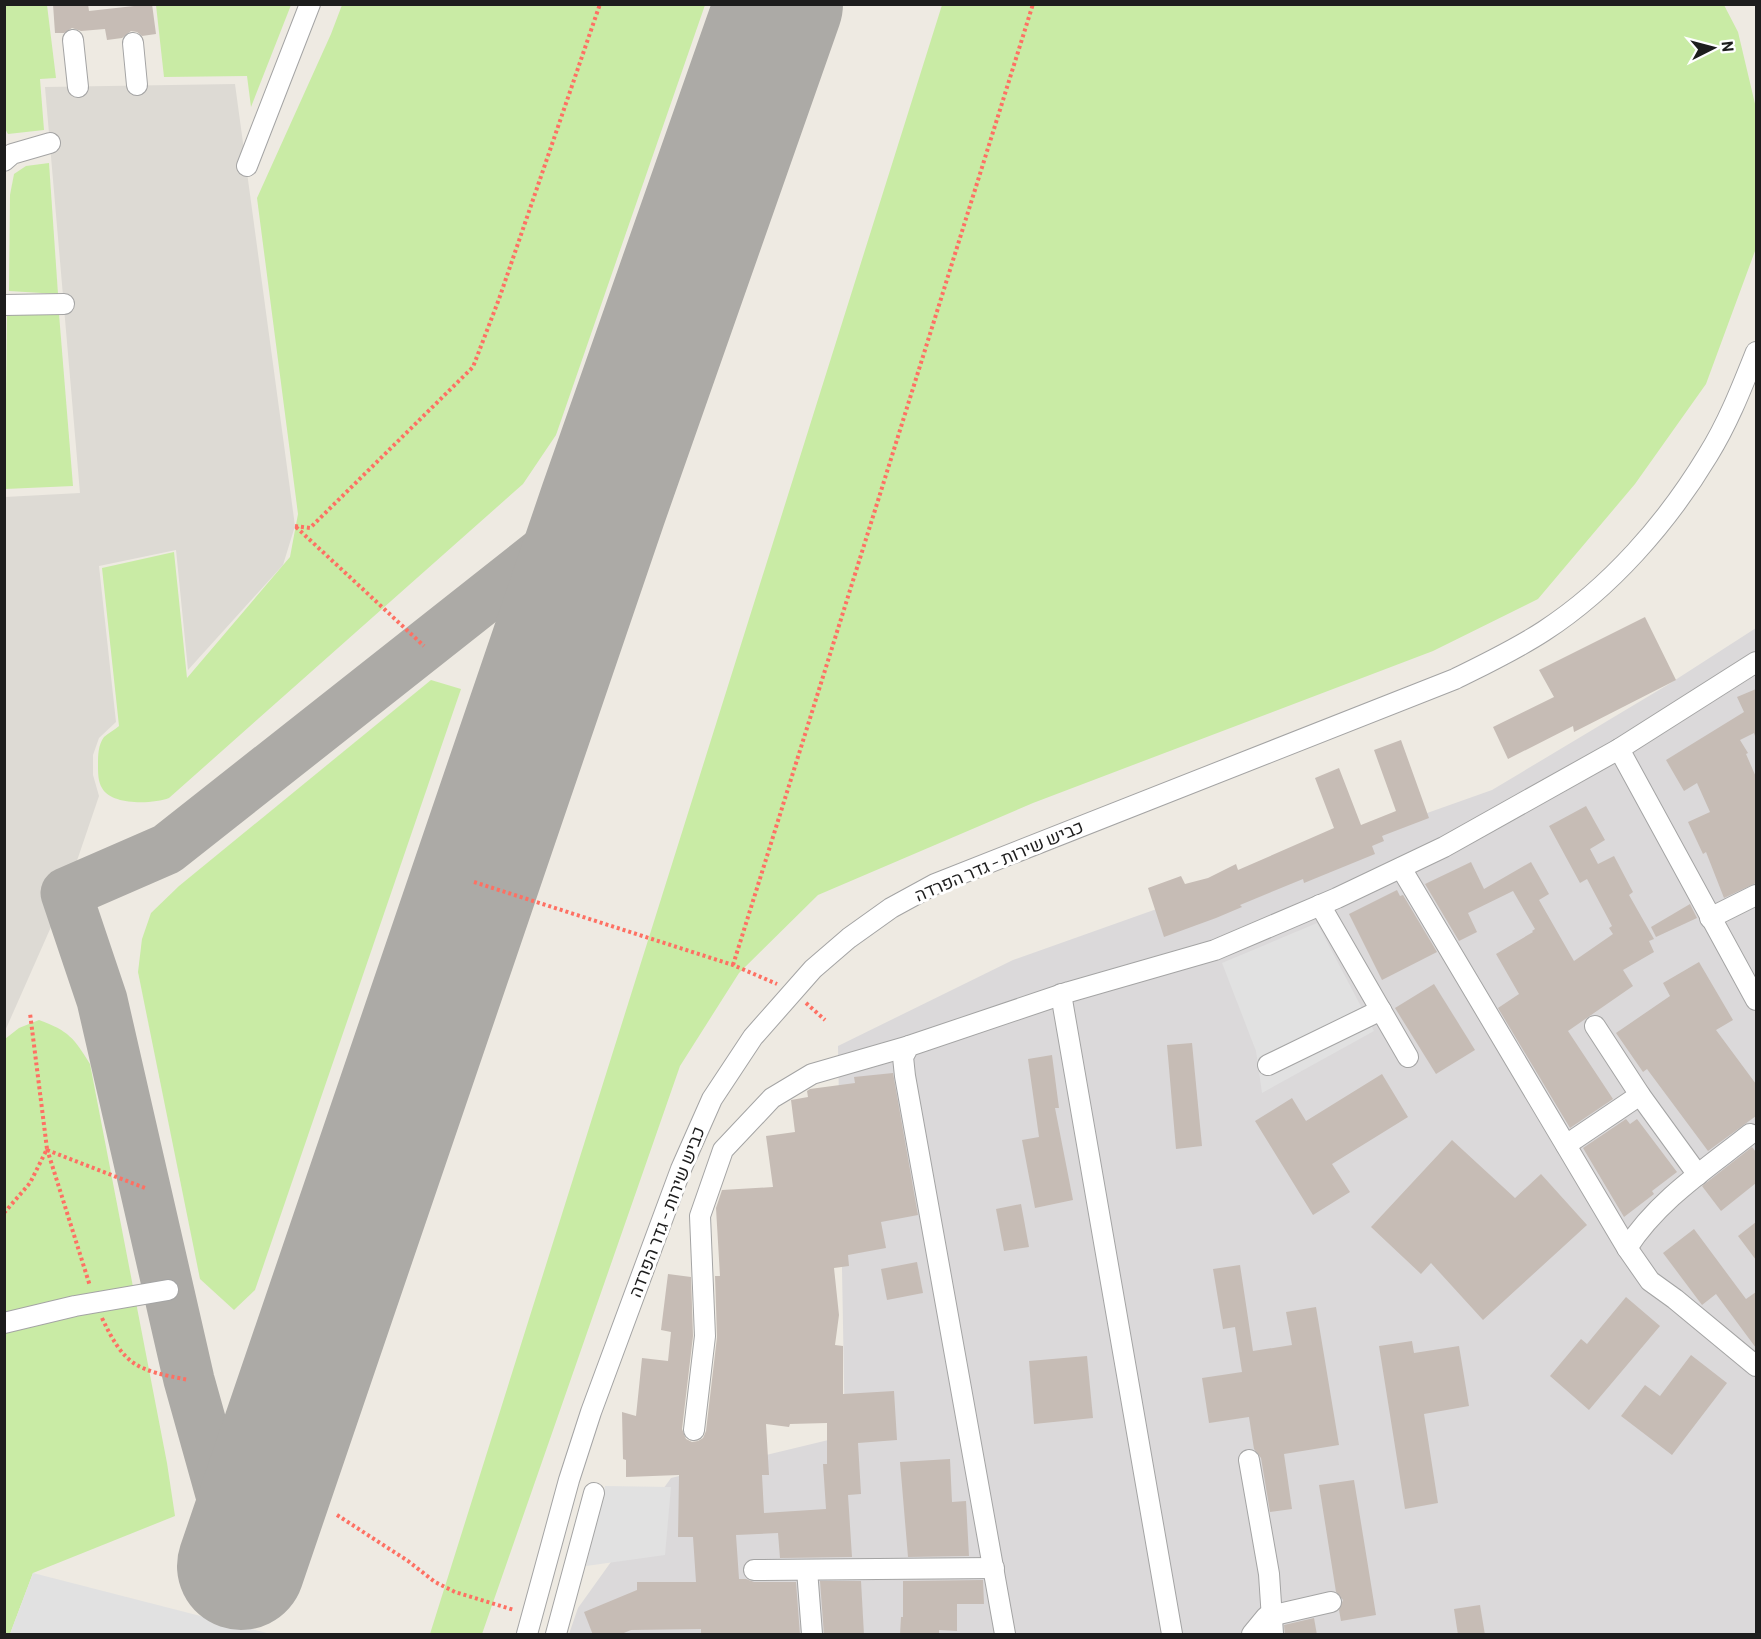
<svg xmlns="http://www.w3.org/2000/svg" width="1761" height="1639" font-family="Barlow,Heebo,sans-serif">
<style>
.residential{fill:#dbd9da}
.airport{fill:#dddad4}
.grass{fill:#c9eba5}
.parking{fill:#e1e1e1}
.lines{fill:none;stroke-linecap:round;stroke-linejoin:round}
.taxiway{stroke:#acaaa6;stroke-width:51}
.runway{stroke:#acaaa6;stroke-width:128}
.building{fill:#c6bcb5;fill-rule:evenodd}
.minor-casing{stroke:#a4a4a4;stroke-width:22}
.path{stroke:#fe7063;stroke-width:4;stroke-dasharray:3 3;stroke-linecap:butt}
.minor{stroke:#fff;stroke-width:20}
.labels{text-anchor:middle;stroke-width:6;stroke-linejoin:round;paint-order:stroke}
.street-label{font-size:18px;fill:#1d1d1d;stroke:#fff}
</style>
<rect width="100%" height="100%" fill="#eeeae2"/>
<path class="residential" d="M1756,628V1634H569L578,1608L671,1478L845,1436L838,1046L1013,960L1492,790L1669,684Z"/>
<path class="airport" d="M235,84L295,526L283,565L188,670L176,550L99,566L116,722L99,738L93,755V775L99,796L66,893L5,1031V497L80,493L45,87Z"/>
<g class="grass">
<path d="M4,5H47L56,78L40,79L44,130L8,134L5,129Z"/>
<path d="M156,5H291L251,107L247,76L164,77Z"/>
<path d="M342,5H705L556,435L523,484L169,798C153,804 112,806 102,788C98,782 98,772 98,765C98,756 98,745 104,737C108,733 115,730 119,726L102,568L174,552L187,678L290,557L298,514L257,198L331,34Z"/>
<path d="M942,5H1724L1738,32L1756,108L1755,251L1706,384L1635,484L1538,599L1433,651L1033,803L818,895L739,973L680,1066L482,1634H430Z"/>
<path d="M49,163L58,294L9,291L10,195L14,174L26,166Z"/>
<path d="M7,314H59L73,486L5,489Z"/>
<path d="M431,680L461,689L255,1290L234,1310L200,1279L138,972L142,939L151,913L179,886Z"/>
<path d="M39,1020C69,1031 74,1038 90,1064L167,1463L175,1516L33,1573L10,1634H5V1039L19,1028Z"/>
</g>
<g class="parking">
<path d="M1317,923L1374,1031L1262,1093L1256,1051L1222,963Z"/>
<path d="M605,1486L671,1487L665,1555L586,1566Z"/>
<path d="M33,1573L271,1634H10Z"/>
</g>
<g class="lines">
<path class="taxiway" d="M241,1566L189,1380L102,1000L66,893L167,849L603,505"/>
<path class="runway" d="M241,1566L603,505L779,4"/>
</g>
<g class="building">
<path d="M53,4H88L89,11L152,4L156,34L142,36L137,32L131,31L122,38L107,40L105,29L81,31L72,28L64,33H55Z"/>
<path d="M1645,617L1676,680L1574,732L1573,726L1508,759L1493,727L1554,697L1539,670Z"/>
<path d="M1756,689V739L1754,733L1740,740L1748,753L1746,754L1756,777V883L1724,898L1706,852L1703,854L1688,822L1710,812L1697,783L1684,791L1666,760L1744,712L1737,697Z"/>
<path d="M1401,740L1429,818L1382,836L1384,841L1372,846L1375,854L1304,883L1303,879L1240,905L1242,907L1216,918L1164,937L1148,888L1181,876L1185,884L1208,878L1236,864L1238,870L1334,828L1315,778L1339,768L1361,825L1396,811L1374,750Z"/>
<path d="M1586,806L1605,840L1590,849L1598,864L1614,856L1633,892L1629,895L1654,939L1649,941L1654,952L1623,970L1633,986L1568,1031L1613,1099L1570,1128L1498,1008L1519,994L1496,954L1533,932L1532,931L1535,929L1513,891L1468,913L1477,932L1459,941L1425,884L1471,862L1484,889L1531,862L1549,894L1539,900L1574,961L1613,934L1609,928L1612,926L1587,879L1580,883L1549,826Z"/>
<path d="M1397,890L1400,896L1403,895L1437,952L1382,980L1349,914Z"/>
<path d="M1690,904L1697,918L1656,937L1651,927Z"/>
<path d="M1699,962L1733,1020L1716,1030L1756,1084V1116L1708,1151L1647,1069L1643,1072L1616,1033L1670,996L1663,983Z"/>
<path d="M1434,984L1475,1050L1436,1074L1395,1008Z"/>
<path d="M1192,1043L1202,1146L1176,1149L1167,1045Z"/>
<path d="M1052,1055L1059,1108H1055L1073,1200L1035,1208L1022,1140L1039,1137L1028,1059Z"/>
<path d="M893,1073L918,1215L881,1222L886,1248L848,1255L849,1266L834,1268L839,1315L835,1345L843,1346V1394L894,1391L897,1440L858,1443L861,1494L848,1495L852,1557L780,1558L778,1533L736,1535L739,1579H746L754,1582H796L800,1635H701V1629L631,1630L619,1635H593L584,1612L637,1590V1582H696L693,1537H678L679,1475L626,1477V1460L623,1459L622,1412L636,1416L642,1358L668,1361L671,1332L661,1330L668,1274L691,1277L693,1336L682,1429L686,1439L692,1442L698,1441L703,1438L706,1431L717,1337L715,1276H720L716,1208L722,1190L773,1187L766,1136L795,1132L791,1100L808,1097L807,1091L810,1089L855,1083L854,1077ZM827,1423V1464H823L826,1509L764,1513L762,1475H769L766,1424L789,1427L790,1424Z"/>
<path d="M1382,1074L1408,1117L1332,1164L1350,1192L1313,1215L1255,1121L1292,1098L1306,1121Z"/>
<path d="M1626,1119L1630,1124L1637,1119L1677,1172L1652,1191L1654,1194L1624,1217L1583,1148Z"/>
<path d="M1452,1140L1515,1198L1541,1174L1587,1225L1483,1320L1431,1263L1421,1274L1371,1227Z"/>
<path d="M1752,1147L1756,1152V1183L1721,1211L1702,1186Z"/>
<path d="M1021,1204L1029,1247L1004,1251L996,1209Z"/>
<path d="M1756,1222V1260L1738,1236Z"/>
<path d="M1694,1229L1746,1299L1756,1292V1348L1716,1294L1702,1305L1663,1253Z"/>
<path d="M917,1262L923,1293L887,1300L881,1269Z"/>
<path d="M1240,1265L1253,1351L1292,1345L1286,1312L1316,1307L1339,1445L1284,1454L1292,1509L1270,1512L1261,1458L1254,1449L1249,1417L1209,1423L1202,1378L1242,1372L1235,1327L1223,1329L1213,1269Z"/>
<path d="M1626,1297L1660,1326L1589,1410L1550,1376L1581,1339L1587,1344Z"/>
<path d="M1412,1341L1414,1353L1459,1346L1469,1406L1424,1414L1438,1503L1405,1509L1379,1346Z"/>
<path d="M1691,1355L1727,1383L1672,1455L1621,1416L1645,1385L1660,1396Z"/>
<path d="M1087,1356L1093,1418L1034,1424L1029,1361Z"/>
<path d="M950,1459L952,1502L966,1501L969,1556L908,1557L900,1462Z"/>
<path d="M1354,1480L1376,1615L1341,1621L1339,1610L1343,1600L1336,1592L1319,1485Z"/>
<path d="M983,1580L984,1604H957V1631L939,1630V1635H900L901,1617H903V1581Z"/>
<path d="M820,1581H861L864,1635H824Z"/>
<path d="M1480,1605L1485,1635H1458L1454,1609Z"/>
<path d="M1314,1618L1317,1635H1285L1284,1625Z"/>
</g>
<g class="lines">
<defs>
<g id="minor">
<path d="M73,40L78,87"/>
<path d="M133,43L137,85"/>
<path d="M4,161L12,154L50,143"/>
<path d="M247,166L310,4"/>
<path d="M4,305L64,304"/>
<path d="M1619,749L1756,1000"/>
<path d="M1401,868L1627,1248L1650,1281L1675,1299L1756,1366"/>
<path d="M1320,905L1408,1057"/>
<path d="M1710,918L1756,895"/>
<path d="M1061,994L1172,1634"/>
<path d="M1595,1026L1640,1095L1698,1175"/>
<path d="M1268,1065L1381,1010"/>
<path d="M1566,1145L1640,1095"/>
<path d="M1627,1248C1658,1200 1706,1169 1750,1134"/>
<path d="M4,1323L75,1306L168,1290"/>
<path d="M694,1430L705,1336L700,1216L723,1150L772,1098L812,1074L909,1046"/>
<path d="M1249,1460L1269,1574L1273,1634"/>
<path d="M754,1570L994,1568"/>
<path d="M807,1570L812,1634"/>
<path d="M527,1634L569,1480L591,1412L681,1169L712,1099L753,1037L813,969L849,938L891,908L935,884L1455,679C1485,664 1515,650 1544,631C1610,588 1667,523 1708,455C1728,423 1742,387 1756,352"/>
<path d="M556,1634L594,1493"/>
<path d="M1005,1634L905,1076L903,1057L909,1046L1069,992L1215,950L1337,898L1444,847L1619,749L1756,662"/>
<path d="M1252,1634L1266,1617L1331,1602"/>
</g>
</defs>
<use href="#minor" class="minor-casing"/>
<g class="path">
<path d="M295,526L310,528L473,367L499,299L600,4"/>
<path d="M296,527L424,646"/>
<path d="M474,882L733,965L777,984"/>
<path d="M733,965L1033,4"/>
<path d="M806,1003L825,1020"/>
<path d="M47,1149L90,1286"/>
<path d="M47,1150L145,1188"/>
<path d="M4,1213L30,1183L47,1149L30,1013"/>
<path d="M102,1318C125,1367 137,1370 189,1380"/>
<path d="M337,1515L408,1561L435,1582L455,1592L514,1610"/>
</g>
<use href="#minor" class="minor"/>
</g>
<g class="labels">
<g class="street-label">
<text transform="translate(999 861) rotate(-23)" y="6">כביש שירות - גדר הפרדה</text>
<text transform="translate(667 1212) rotate(-69)" y="6">כביש שירות - גדר הפרדה</text>
</g>
</g>
<rect width="1761" height="1639" fill="none" stroke="#1d1d1d" stroke-width="12"/>
<g transform="translate(1713 48) rotate(84)" stroke="#ffffff" stroke-width="4.5" paint-order="stroke">
<path d="M0-4.5L10 22L0 15L-10 22Z" fill="#1d1d1d"/>
<text y="-9" font-size="16" font-weight="bold" text-anchor="middle" fill="#1d1d1d">N</text>
</g>
</svg>
